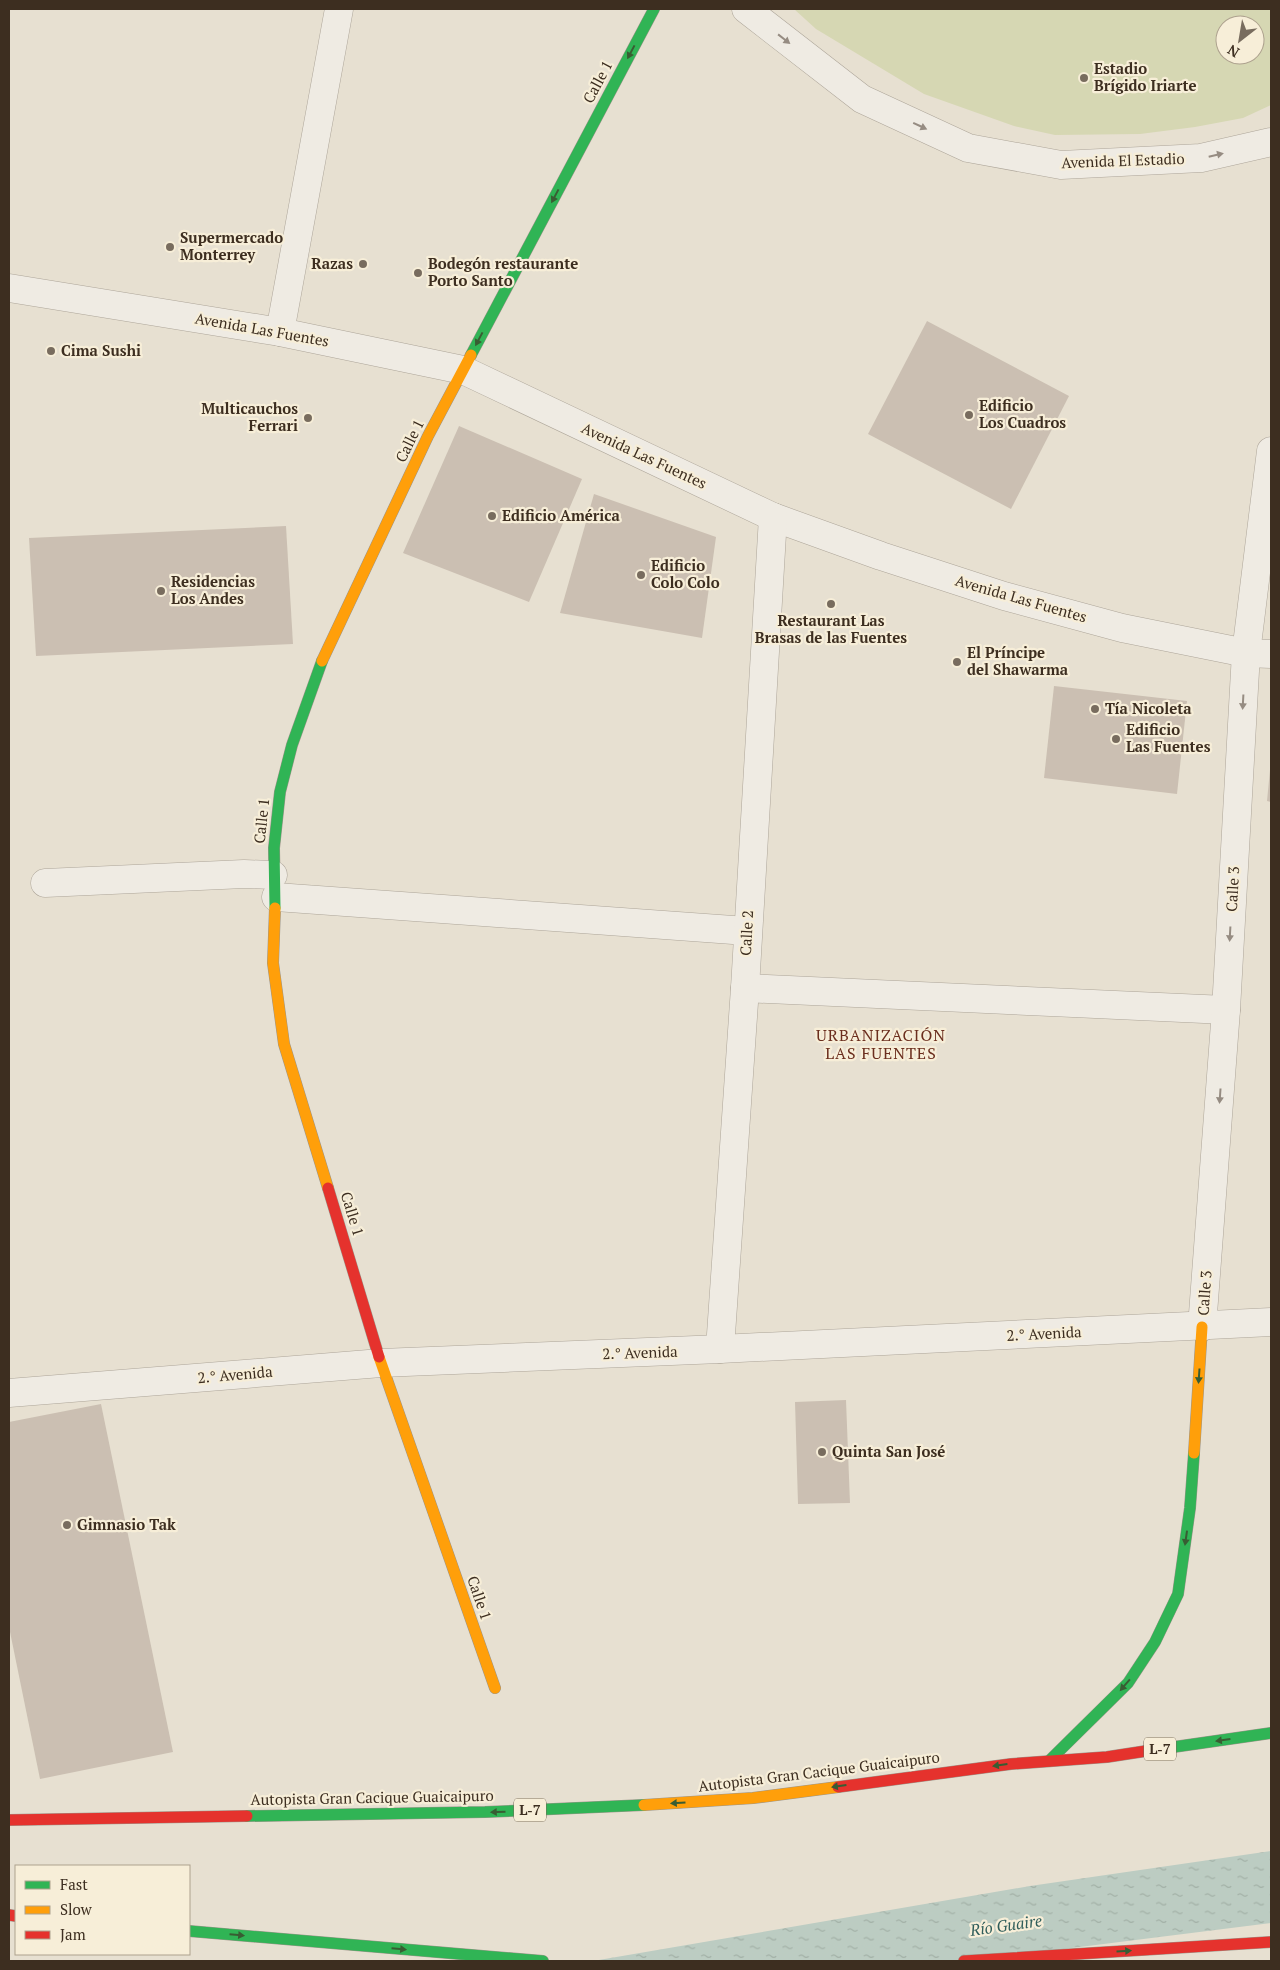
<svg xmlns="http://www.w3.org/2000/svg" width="1280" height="1970" font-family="'PT Serif',serif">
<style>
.pitch{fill:#d6d7b3;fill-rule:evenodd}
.water{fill:url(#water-ripples)}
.building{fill:#cbbfb2}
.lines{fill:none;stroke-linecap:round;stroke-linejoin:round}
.street-casing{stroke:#ada599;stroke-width:29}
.fast-casing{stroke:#9c958a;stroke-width:12}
.slow-casing{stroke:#9c958a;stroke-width:12}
.jam-casing{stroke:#9c958a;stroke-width:12}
.street{stroke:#efebe3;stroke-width:28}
.fast{stroke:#30b455;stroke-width:11}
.slow{stroke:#ff9f0a;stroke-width:11}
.jam{stroke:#e5322d;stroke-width:11}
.oneway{fill:#968c82}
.oneway2{fill:#385d33}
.poi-dot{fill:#786c5e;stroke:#f7eed8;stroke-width:2}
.labels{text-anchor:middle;stroke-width:4.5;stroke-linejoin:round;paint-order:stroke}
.shield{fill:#f7eed8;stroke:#756857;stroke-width:1}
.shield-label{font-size:14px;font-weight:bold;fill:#3d2e20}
.poi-label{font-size:15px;font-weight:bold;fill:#3d2e20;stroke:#f7eed8;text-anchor:start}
.street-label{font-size:15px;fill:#3d2e20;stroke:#f7eed8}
.neighbourhood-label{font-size:16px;letter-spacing:1px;fill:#6b2e1e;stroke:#f7eed8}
.water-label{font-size:16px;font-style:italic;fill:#2f5d5a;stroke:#f7eed8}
</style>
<defs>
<pattern id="water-ripples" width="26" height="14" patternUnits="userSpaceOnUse" patternTransform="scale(1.25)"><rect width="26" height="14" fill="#bcccc2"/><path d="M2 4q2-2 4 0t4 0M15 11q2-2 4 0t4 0" fill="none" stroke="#a2b0a6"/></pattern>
</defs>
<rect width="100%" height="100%" fill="#e7e0d1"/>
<path class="pitch" d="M794,9H1271V105L1243,118L1195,127L1140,134L1055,135L1014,126L924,94L816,29ZM1225,25H1255V55H1225Z"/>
<path class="water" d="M1271,1851V1923L968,1961H593L1030,1886Z"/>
<g class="building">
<path d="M927,321L1069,396L1011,509L868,434Z"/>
<path d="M459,426L582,479L529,602L403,553Z"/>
<path d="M594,494L716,537L702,638L560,613Z"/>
<path d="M286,526L293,644L36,656L29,538Z"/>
<path d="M1054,686L1187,701L1177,794L1044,778Z"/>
<path d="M1270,770H1271V802L1267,801Z"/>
<path d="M846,1400L850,1503L798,1504L795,1402Z"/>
<path d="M101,1404L173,1752L40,1779L9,1627V1422Z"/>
</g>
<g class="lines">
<defs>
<g id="street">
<path d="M746,9L862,99L968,148L1061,165L1201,158L1271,142"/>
<path d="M9,288L280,332L463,370L773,517L881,556L1004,596L1122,628L1246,653L1271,654"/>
<path d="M280,332L339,9"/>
<path d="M45,883L244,874L273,875"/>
<path d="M276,897L747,931"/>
<path d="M745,988L1226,1010"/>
<path d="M1202,1327L1226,1010L1246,653L1271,451"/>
<path d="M720,1349L745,988L773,517"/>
<path d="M9,1393L381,1363L720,1349L1271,1322"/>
</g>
<g id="fast">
<path d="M471,355L654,9"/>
<path d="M275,908L274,848L280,792L292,745L322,661"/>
<path d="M1146,1751L1271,1733"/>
<path d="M1049,1761L1128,1683L1155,1642L1178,1594L1190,1508L1194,1453"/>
<path d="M247,1816L485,1812L644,1805"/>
<path d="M189,1931L543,1961"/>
</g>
<g id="slow">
<path d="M322,661L428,436L471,355"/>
<path d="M275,908L273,963L284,1044L328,1188"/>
<path d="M379,1357L495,1688"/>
<path d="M1194,1453L1202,1327"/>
<path d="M644,1805L753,1798L838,1787"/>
</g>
<g id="jam">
<path d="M328,1188L379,1357"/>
<path d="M838,1787L1011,1764L1107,1757L1146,1751"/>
<path d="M9,1820L247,1816"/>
<path d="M9,1915L16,1916"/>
<path d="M964,1961L1271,1942"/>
</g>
</defs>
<use href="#street" class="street-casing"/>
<use href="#fast" class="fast-casing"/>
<use href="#slow" class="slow-casing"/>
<use href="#jam" class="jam-casing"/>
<use href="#street" class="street"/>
<use href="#fast" class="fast"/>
<use href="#slow" class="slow"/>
<use href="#jam" class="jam"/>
</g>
<defs><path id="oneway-solid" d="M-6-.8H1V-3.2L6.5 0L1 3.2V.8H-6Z" transform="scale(1.25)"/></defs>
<g class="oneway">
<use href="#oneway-solid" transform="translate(784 39) rotate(38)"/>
<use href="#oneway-solid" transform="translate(920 126) rotate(25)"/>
<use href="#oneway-solid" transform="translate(1216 155) rotate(-13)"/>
<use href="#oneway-solid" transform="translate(1243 702) rotate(93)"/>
<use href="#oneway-solid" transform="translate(1230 934) rotate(93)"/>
<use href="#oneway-solid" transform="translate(1220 1096) rotate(94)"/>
</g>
<g class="oneway2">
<use href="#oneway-solid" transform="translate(631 52) rotate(118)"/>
<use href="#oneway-solid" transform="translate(555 196) rotate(118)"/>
<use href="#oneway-solid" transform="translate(479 339) rotate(118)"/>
<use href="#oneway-solid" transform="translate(1199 1376) rotate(94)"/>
<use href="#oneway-solid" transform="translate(1186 1538) rotate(98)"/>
<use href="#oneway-solid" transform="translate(1125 1685) rotate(131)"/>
<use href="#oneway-solid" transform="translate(1223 1740) rotate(172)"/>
<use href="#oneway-solid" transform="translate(1000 1765) rotate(172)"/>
<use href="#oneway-solid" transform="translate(839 1786) rotate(172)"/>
<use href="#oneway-solid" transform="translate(678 1803) rotate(176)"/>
<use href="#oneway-solid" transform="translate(498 1812) rotate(178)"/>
<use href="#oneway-solid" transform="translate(237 1935) rotate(5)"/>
<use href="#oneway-solid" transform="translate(399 1949) rotate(5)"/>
<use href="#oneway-solid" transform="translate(1124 1951) rotate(-4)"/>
</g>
<g class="poi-dot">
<circle cx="1084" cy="78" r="5"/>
<circle cx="170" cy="247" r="5"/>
<circle cx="363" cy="264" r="5"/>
<circle cx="418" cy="273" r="5"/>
<circle cx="51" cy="351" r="5"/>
<circle cx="969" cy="415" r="5"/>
<circle cx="308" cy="418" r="5"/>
<circle cx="492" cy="516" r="5"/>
<circle cx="641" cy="575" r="5"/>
<circle cx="161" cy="591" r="5"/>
<circle cx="831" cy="604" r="5"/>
<circle cx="957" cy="662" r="5"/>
<circle cx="1095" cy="709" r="5"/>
<circle cx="1116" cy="739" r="5"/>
<circle cx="822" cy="1452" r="5"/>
<circle cx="67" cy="1525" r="5"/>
</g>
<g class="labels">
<g class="shield">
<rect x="1144" y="1737.5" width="32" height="23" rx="4"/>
<rect x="514" y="1798.5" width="32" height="23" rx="4"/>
</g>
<g class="shield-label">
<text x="1160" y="1754">L-7</text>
<text x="530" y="1815">L-7</text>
</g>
<g class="poi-label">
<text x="1094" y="74">Estadio<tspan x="1094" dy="17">Brígido Iriarte</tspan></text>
<text x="180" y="243">Supermercado<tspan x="180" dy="17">Monterrey</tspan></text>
<text x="353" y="269" text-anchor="end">Razas</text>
<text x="428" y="269">Bodegón restaurante<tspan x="428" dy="17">Porto Santo</tspan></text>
<text x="61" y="356">Cima Sushi</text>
<text x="979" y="411">Edificio<tspan x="979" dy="17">Los Cuadros</tspan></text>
<text x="298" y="414" text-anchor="end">Multicauchos<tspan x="298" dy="17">Ferrari</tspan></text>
<text x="502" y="521">Edificio América</text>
<text x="651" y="571">Edificio<tspan x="651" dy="17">Colo Colo</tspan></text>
<text x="171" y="587">Residencias<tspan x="171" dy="17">Los Andes</tspan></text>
<text x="831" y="626" text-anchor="middle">Restaurant Las<tspan x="831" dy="17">Brasas de las Fuentes</tspan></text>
<text x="967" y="658">El Príncipe<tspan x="967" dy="17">del Shawarma</tspan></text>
<text x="1105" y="714">Tía Nicoleta</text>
<text x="1126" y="735">Edificio<tspan x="1126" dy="17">Las Fuentes</tspan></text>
<text x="832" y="1457">Quinta San José</text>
<text x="77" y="1530">Gimnasio Tak</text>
</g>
<g class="street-label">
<text transform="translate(598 82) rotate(-62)" y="5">Calle 1</text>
<text transform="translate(1123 161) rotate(-2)" y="5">Avenida El Estadio</text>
<text transform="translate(262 330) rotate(10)" y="5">Avenida Las Fuentes</text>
<text transform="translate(410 441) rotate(-64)" y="5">Calle 1</text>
<text transform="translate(644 456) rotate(25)" y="5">Avenida Las Fuentes</text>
<text transform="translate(1021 599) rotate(16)" y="5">Avenida Las Fuentes</text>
<text transform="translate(262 821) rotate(-84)" y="5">Calle 1</text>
<text transform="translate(1233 889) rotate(-87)" y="5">Calle 3</text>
<text transform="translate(747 933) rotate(-87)" y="5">Calle 2</text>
<text transform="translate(352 1214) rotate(73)" y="5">Calle 1</text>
<text transform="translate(1205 1293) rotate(-86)" y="5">Calle 3</text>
<text transform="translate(1044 1334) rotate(-3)" y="5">2.° Avenida</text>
<text transform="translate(640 1353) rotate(-2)" y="5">2.° Avenida</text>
<text transform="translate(235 1375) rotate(-5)" y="5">2.° Avenida</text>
<text transform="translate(479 1598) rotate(71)" y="5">Calle 1</text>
<text transform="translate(819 1772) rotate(-7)" y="5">Autopista Gran Cacique Guaicaipuro</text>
<text transform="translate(372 1798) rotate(-1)" y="5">Autopista Gran Cacique Guaicaipuro</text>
</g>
<g class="neighbourhood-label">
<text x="881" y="1041">URBANIZACIÓN<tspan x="881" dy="18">LAS FUENTES</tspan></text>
</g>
<g class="water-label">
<text transform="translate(1006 1925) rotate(-8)" y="6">Río Guaire</text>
</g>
</g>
<rect width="1280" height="1970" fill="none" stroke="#3d2e20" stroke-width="20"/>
<rect x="15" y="1865" width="175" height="90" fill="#f7eed8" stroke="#ada18e"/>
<rect x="25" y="1881" width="25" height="8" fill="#30b455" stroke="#ada18e"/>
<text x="60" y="1890" font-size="15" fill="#3d2e20">Fast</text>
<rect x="25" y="1906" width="25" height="8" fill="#ff9f0a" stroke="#ada18e"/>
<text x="60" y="1915" font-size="15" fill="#3d2e20">Slow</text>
<rect x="25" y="1931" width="25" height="8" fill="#e5322d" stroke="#ada18e"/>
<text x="60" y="1940" font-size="15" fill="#3d2e20">Jam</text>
<g transform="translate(1240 40) rotate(211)"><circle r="24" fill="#f7eed8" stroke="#ada18e"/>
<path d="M0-4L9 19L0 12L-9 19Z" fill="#786c5e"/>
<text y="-8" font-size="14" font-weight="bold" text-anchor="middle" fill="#3d2e20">N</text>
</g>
</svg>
